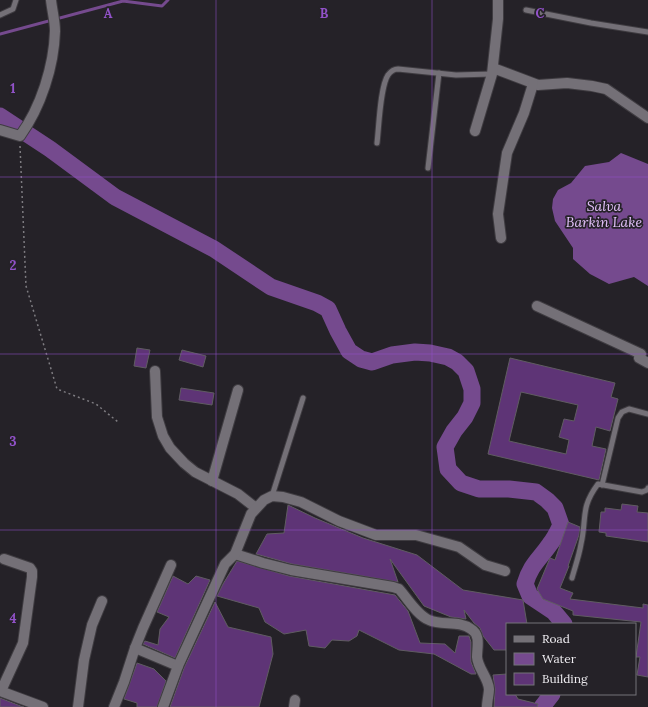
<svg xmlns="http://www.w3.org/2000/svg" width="648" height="707" font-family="Lora,serif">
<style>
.water{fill:#754a8e}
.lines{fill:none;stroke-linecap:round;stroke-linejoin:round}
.stream{stroke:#754a8e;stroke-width:3}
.river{stroke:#754a8e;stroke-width:17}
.building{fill:#5e3476;stroke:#605c62;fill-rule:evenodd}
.service-casing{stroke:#3f3c41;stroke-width:7}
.minor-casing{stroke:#3f3c41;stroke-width:12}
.path{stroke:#7e7c81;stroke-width:1.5;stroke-dasharray:2 3;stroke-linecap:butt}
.service{stroke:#747077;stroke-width:5}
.minor{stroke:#747077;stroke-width:10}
.grid{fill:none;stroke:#9252c9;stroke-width:1;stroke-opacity:0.55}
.labels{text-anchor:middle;stroke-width:3.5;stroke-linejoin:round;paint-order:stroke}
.water-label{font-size:14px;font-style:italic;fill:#e2c0f9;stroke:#252228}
.grid-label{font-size:13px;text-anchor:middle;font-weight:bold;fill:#9252c9;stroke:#252228;stroke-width:3.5;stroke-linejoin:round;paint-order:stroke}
</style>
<rect width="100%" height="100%" fill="#252228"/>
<path class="water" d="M621,153L648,164V286L634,277L609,284L590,274L573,259V248L555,221L552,208L553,199L558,190L571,183L585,166L609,162Z"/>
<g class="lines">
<path class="stream" d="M0,34L123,1L162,6L168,0"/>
<g class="river">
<path d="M0,116L50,149L115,197L214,249L271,287L317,303L328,309L338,331L349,351L361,359L372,362L392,355L415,352L430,353L448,357L457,362L466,371L472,389V403L465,417L454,431L445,447L448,469L461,483L479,489H509L536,492L547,500L555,508L561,525C558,531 555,538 550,544C539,560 531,564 525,584L530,596L554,612L564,624"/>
<path d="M542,707L552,694"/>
</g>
</g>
<g class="building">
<path d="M137,348L150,350L146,368L134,366Z"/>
<path d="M182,350L206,356L203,367L179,360Z"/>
<path d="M510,358L615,383L611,397L618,399L610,431L596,427L592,446L606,449L599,480L488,454ZM521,392L578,405L574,421L564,419L559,437L569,440L566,454L509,441Z"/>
<path d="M181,388L214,393L212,405L179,400Z"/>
<path d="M622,504L638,506L637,512L648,513V542L606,536V533L599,532L601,512H605V508L621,510Z"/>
<path d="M288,505L315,518L363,538L417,555L463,590L523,600L527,624H507V650H494L483,636L480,628L474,623L464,610L466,619L451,617L424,606L390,559L398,582L292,564L256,554L267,534L284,533Z"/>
<path d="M568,522L580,527L579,535L568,566H569L560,588L573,593L570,599L643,608V604L648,605V677L637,675L640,657H636L641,622L573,615V611L543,599L537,589L550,558L555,560Z"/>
<path d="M237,561L289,576L395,595L408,611L420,643L445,644L455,653L459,636H469L471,642V662L476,674H471L434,654L399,650L359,630L357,636L349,641L332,640L325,648L309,646L306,630L284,634L265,622L259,608L217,596L223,584Z"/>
<path d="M173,576L188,584L196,576L210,580L175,658L143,644L145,641L158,645L160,629L169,617L157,612Z"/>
<path d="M215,602L228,627L271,637L273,654L259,707H170L184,668Z"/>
<path d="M137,663L154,669L166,681L157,707H137V703L124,699Z"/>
<path d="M507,674V694H515L518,699L538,704L537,707H494L495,689L493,675Z"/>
<path d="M0,698L23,707H24H0Z"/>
</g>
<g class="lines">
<defs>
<g id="service">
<path d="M526,10L591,23L648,32"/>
<path d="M0,15L13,9L16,0"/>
<path d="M377,143C379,127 380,87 388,75C391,71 394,69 398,69L456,75L492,74"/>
<path d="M428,168L439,73"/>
<path d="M602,485L618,418L622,412L629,409L648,414"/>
<path d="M272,496L303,398"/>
<path d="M572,578C575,567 579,556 581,544C587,518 580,508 598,484L642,492L647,490L648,488"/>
</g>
<g id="minor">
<path d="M493,68L538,85L567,83L592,86L606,89L648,118"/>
<path d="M0,130L20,136C41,107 54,66 55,31C55,21 52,10 51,0"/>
<path d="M475,131L492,74L498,19V0"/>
<path d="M501,238L498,214L507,153L524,113L533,84"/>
<path d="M537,306L641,354L639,358L648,363"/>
<path d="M155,371L157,417L163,436L170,448L184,463L195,472L238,494L256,508"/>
<path d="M212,481L238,390"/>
<path d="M235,554L263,563L291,570L393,587L399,589C408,599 417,615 429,620C442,626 459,620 471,629C481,635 477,647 477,657C478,669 488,677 489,689C489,694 487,701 487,707"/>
<path d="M135,648L178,666"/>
<path d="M0,691L43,707"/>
<path d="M1,691L23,643L32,577V571L30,568L4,559"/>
<path d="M78,707L84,660L92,625L102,601"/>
<path d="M114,707L124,682L135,648L143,628L171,565"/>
<path d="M163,707L178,666L225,564L235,554L251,514L264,500L272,496L283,497L301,502L339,521L376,535H416L459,547L485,565L505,571"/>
<path d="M294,707L295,700"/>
</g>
</defs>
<use href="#service" class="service-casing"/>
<use href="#minor" class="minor-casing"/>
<path class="path" d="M20,146L26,286L57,389L96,404L118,422"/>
<use href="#service" class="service"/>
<use href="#minor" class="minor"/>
</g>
<path class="grid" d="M216,0V707M432,0V707M0,177H648M0,354H648M0,530H648"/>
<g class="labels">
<g class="water-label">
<text x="604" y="211">Salva<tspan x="604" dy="16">Barkin Lake</tspan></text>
</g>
</g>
<g class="grid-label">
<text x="108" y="18">A</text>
<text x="324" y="18">B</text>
<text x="540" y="18">C</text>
<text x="13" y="93">1</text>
<text x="13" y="270">2</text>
<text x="13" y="446">3</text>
<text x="13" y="623">4</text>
</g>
<rect x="506" y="623" width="130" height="72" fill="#252228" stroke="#757378"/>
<rect x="514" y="636" width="20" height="6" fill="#747077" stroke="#757378"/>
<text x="542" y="643" font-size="12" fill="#eeecf0">Road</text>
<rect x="514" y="653" width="20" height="12" fill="#754a8e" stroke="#757378"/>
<text x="542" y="663" font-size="12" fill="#eeecf0">Water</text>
<rect x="514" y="673" width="20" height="12" fill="#5e3476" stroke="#757378"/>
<text x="542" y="683" font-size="12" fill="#eeecf0">Building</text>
</svg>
